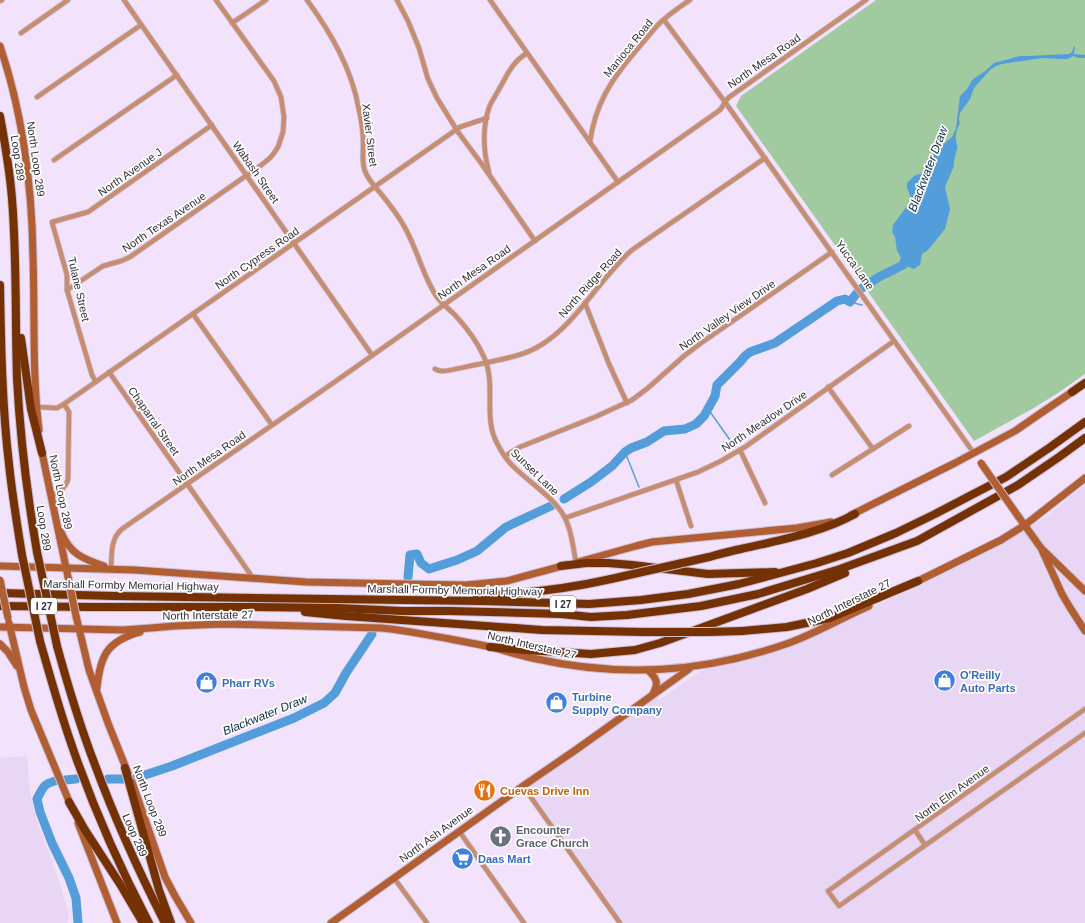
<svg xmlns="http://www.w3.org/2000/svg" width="1085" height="923" font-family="Helvetica,sans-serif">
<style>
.built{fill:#e9d5f4}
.green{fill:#a1caa1}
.water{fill:#549ddb}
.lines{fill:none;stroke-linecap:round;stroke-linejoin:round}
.stream{stroke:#549ddb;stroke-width:1.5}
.river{stroke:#549ddb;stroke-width:9}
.street-casing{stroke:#cdbed4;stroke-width:6}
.secondary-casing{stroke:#cdbed4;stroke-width:9}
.highway-casing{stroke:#cdbed4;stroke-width:10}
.street{stroke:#c68d71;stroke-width:4.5}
.secondary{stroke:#b05e32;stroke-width:7}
.highway{stroke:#743104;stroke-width:8}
.secondary-bridge-casing{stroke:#cdbed4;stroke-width:9;stroke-linecap:butt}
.highway-bridge-casing{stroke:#cdbed4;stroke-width:10;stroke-linecap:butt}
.secondary-bridge{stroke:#b05e32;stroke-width:7}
.highway-bridge{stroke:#743104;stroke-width:8}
.labels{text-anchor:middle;stroke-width:3.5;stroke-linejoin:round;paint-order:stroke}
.shield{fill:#fff;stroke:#706c73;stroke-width:1}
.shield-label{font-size:10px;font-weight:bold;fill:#332d37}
.street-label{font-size:11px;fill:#332d37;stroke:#fff}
.shop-label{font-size:11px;font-weight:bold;fill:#366cbe;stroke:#fff;text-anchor:start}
.food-label{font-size:11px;font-weight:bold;fill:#c56008;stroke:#fff;text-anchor:start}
.worship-label{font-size:11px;font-weight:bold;fill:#5b616d;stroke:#fff;text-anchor:start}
.water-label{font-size:12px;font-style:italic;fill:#0d2c46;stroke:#fff}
</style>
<rect width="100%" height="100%" fill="#f3e2fb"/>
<g class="built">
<path d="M1085,485V923H624L531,791V787L533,784L656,696L659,700L704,669L793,644L834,626L981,555L1004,543L1047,516Z"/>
<path d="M27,756L30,791L36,819L58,877L69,915L67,923H0V758Z"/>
</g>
<path class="green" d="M876,0H1085V374L1058,393L1032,409L974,441L736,106L741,96Z"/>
<path class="water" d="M1074,46L1075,47L1074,54L1085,55V58H1078L1073,56L1068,59H1061L1042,58L1002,64L996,66L990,70L974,88L970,99L960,113L959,120L960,123C958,127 955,134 956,139C956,143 958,145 957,149C956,155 953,160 954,166L945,187L950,209L945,229L928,250L922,254L920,265L914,269L906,266L897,251L895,237L892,232L893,225L910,202L911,198L907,188V183L914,176L925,172L929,168L933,153L952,137L956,128L960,96L967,89L973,79L984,72L994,63L1020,56H1029L1069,54L1072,52Z"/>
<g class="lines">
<g class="stream">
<path d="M850,302L862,305"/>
<path d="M708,409L735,447"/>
<path d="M625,452L639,487"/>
</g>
<g class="river">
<path d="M862,288L879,277L903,265L908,252"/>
<path d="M564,499L591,482L612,466L625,452L631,448L647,442L664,431L685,429L696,424L704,416L715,396L717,385L740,362L745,356L750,352L775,343L837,301L845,299L850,302L857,293"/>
<path d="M408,577L410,555L417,554L421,563L429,569L457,560L477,551L506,527L551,506"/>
<path d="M136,778L172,766L294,718L324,703L335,693L346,673L372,634"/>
<path d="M108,779H125"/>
<path d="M65,780L76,779"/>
<path d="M55,781C43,784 43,788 37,799L40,812L52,843L69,878L76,898L78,923"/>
</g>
<defs>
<g id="street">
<path d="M124,0L372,355"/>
<path d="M307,0C331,33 352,69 359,110C361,119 363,129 363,139C364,149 361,162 365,171C368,180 376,188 382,195C390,205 398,215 404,226C417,248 423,277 437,297C442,304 449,309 455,315C467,328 477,341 484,357C497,385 482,418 498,445C502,453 508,462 515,468C531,484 555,498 565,518C572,531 573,548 576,562"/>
<path d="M397,0L408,21L419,48L428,79L437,98L458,132L481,163L535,241"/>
<path d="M490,0L618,182"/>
<path d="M0,1L2,0"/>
<path d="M664,20L725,102L973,452"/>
<path d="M232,23L266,0"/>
<path d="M21,33L68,0"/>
<path d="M37,97L141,25"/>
<path d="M590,142C595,105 611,80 634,53C642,44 649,35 656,27C666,16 678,8 690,0"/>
<path d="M54,160L177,75"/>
<path d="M489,172C483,151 482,126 490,105C494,98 498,91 502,84C509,71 514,61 527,53"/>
<path d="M67,290L103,266L121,261L130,257L260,166L270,158L274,153L278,147L283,132L284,117L281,97L274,81L216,0"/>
<path d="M585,303L609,364L627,403"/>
<path d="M193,314L272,425"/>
<path d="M435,369C437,370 439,371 441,371C447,372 472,365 480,364C501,359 522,357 541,345C577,323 600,278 632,250L765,158"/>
<path d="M109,372L253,578"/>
<path d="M96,382L92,375L67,290V275L52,222L88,212L212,125"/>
<path d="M828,387L873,449"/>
<path d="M37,407L57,408L64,404L460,127L487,118"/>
<path d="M740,450L765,503"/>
<path d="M505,456L520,447L595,417L632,400L648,388L684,356L701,343L832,252"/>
<path d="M832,475L909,426"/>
<path d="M676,480L691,526"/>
<path d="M51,496C60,492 64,489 68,480L69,412L64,404"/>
<path d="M565,518L698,472L721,461L745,447L894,341"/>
<path d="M111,569C112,555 110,539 122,529L336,381L720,110L728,98L866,0"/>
<path d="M1085,709L828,891L839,906L1085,733"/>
<path d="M523,786L620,923"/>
<path d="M915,830L925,845"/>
<path d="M459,831L524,923"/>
<path d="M394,878L427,923"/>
</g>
<g id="secondary">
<path d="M0,46C23,114 32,186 33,257C35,315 32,373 39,430"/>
<path d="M41,448L68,577"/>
<path d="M851,515L955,463L1015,431L1041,413L1075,390"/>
<path d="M1018,516L1041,548L1062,594L1069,606L1085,631"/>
<path d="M61,532C70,554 83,559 104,566"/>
<path d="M1043,550L1085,591"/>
<path d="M578,562L636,546L652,542L797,528L831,522"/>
<path d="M0,566L135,570L306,582L407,584L465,585L477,584L507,581L566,565"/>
<path d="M914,583L1001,540L1025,525L1085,478"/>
<path d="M76,616L89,670L108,723L128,773"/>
<path d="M9,623L24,687L31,710L71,806"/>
<path d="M0,627L123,630L151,628L174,626L222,624L381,628C404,630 427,635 450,639C464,642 478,644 491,647C505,651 519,655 532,658C621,678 703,673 789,643C816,633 842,618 869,606"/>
<path d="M0,644L8,652L17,666"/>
<path d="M648,670C657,679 659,682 653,694"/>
<path d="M97,688C100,656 107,641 140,632"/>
<path d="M132,782L165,877L175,896L191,923"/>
<path d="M78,823L117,923"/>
<path d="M331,923L523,786L577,749L689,669"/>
</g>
<g id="highway">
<path d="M0,116C5,144 10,171 12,199C17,259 15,318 17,378C20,436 27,494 37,552"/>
<path d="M0,285C1,345 2,405 9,464C12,494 17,524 22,555"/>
<path d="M21,338L31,409L42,453"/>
<path d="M1072,392L1085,383"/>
<path d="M709,557C720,554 730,551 741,549C780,540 820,533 855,514"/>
<path d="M561,566L586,563H608L632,565L708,574L775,572"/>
<path d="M0,593L114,596L481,601L589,604L641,600L688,594L739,584L817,563L848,553L896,533L935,514L1006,477L1049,448L1085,422"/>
<path d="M477,596C522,594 567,589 611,579"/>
<path d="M0,606L89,607H245L337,608L403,611H450L561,614L591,617L627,615L701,606L758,594L840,569L917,541L1018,485L1059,457L1085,438"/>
<path d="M305,612L346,616L542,630L644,632"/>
<path d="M742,631L787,627L830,618L918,581"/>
<path d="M40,641C50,676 60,712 72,746C93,807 119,866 149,923"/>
<path d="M57,646C68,686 80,726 95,765C115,819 139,872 165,923"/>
<path d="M490,647L526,650L591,654L635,650L660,643L807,589L845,573"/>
<path d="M125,768L159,890L171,923"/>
<path d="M69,802L85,830L120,884L143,923"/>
</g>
</defs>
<use href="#street" class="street-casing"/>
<use href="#secondary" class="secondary-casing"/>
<use href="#highway" class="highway-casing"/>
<use href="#street" class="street"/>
<use href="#secondary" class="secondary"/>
<use href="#highway" class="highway"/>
<defs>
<g id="secondary-bridge">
<path d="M981,463L1018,516"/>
<path d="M68,577L76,616"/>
<path d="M0,580L8,618"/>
</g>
<g id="highway-bridge">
<path d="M37,552L57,646"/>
<path d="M22,555L40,641"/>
<path d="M611,579L709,557"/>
<path d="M644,632H708L742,631"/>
</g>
</defs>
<use href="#secondary-bridge" class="secondary-bridge-casing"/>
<use href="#highway-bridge" class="highway-bridge-casing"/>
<use href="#secondary-bridge" class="secondary-bridge"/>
<use href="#highway-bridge" class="highway-bridge"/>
</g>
<defs>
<symbol id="shop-disc" viewBox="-11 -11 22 22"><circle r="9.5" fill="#3f7fe0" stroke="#fff"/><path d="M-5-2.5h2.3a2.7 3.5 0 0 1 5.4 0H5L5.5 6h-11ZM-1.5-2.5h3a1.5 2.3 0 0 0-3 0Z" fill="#fff"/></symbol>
<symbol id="restaurant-disc" viewBox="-11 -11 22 22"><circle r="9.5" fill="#e8710a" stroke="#fff"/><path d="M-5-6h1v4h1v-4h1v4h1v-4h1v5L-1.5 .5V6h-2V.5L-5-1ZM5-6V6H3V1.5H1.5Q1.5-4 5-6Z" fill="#fff"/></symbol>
<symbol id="church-disc" viewBox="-11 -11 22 22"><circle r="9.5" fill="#6b7280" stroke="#fff"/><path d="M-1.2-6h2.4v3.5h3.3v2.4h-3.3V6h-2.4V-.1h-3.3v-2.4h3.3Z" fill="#fff"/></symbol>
<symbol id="supermarket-disc" viewBox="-11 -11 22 22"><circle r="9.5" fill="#3f7fe0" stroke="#fff"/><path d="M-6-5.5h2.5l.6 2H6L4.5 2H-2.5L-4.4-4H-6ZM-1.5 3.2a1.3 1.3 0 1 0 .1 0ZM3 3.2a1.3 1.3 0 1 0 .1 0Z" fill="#fff"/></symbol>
</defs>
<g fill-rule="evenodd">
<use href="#shop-disc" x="932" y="668" width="25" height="25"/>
<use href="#shop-disc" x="194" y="670" width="25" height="25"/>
<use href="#shop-disc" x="544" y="690" width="25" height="25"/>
<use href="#restaurant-disc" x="472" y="778" width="25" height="25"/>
<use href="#church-disc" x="488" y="824" width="25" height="25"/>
<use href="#supermarket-disc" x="450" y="846" width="25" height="25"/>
</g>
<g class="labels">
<g class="shield">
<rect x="550" y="596" width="26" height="16" rx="3"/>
<rect x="31" y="598" width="26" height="16" rx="3"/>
</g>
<g class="shield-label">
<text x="563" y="608">I 27</text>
<text x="44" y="610">I 27</text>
</g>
<g class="street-label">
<text transform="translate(628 48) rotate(-51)" y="4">Manioca Road</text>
<text transform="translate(764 61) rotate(-35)" y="4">North Mesa Road</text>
<text transform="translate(370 135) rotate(83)" y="4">Xavier Street</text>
<text transform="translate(18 158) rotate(82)" y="4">Loop 289</text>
<text transform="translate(36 159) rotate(82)" y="4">North Loop 289</text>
<text transform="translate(130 172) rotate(-35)" y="4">North Avenue J</text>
<text transform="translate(256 172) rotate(55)" y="4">Wabash Street</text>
<text transform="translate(164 222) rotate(-34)" y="4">North Texas Avenue</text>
<text transform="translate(257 258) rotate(-35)" y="4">North Cypress Road</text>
<text transform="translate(855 265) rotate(55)" y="4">Yucca Lane</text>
<text transform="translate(474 272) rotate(-35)" y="4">North Mesa Road</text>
<text transform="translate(590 283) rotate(-48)" y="4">North Ridge Road</text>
<text transform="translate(79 289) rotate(77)" y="4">Tulane Street</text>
<text transform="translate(727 315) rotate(-35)" y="4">North Valley View Drive</text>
<text transform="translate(154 421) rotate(55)" y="4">Chaparral Street</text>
<text transform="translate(764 421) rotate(-34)" y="4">North Meadow Drive</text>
<text transform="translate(209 458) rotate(-35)" y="4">North Mesa Road</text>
<text transform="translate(535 472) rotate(44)" y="4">Sunset Lane</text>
<text transform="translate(61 492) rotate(78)" y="4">North Loop 289</text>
<text transform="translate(44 528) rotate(81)" y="4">Loop 289</text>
<text transform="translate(131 585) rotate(1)" y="4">Marshall Formby Memorial Highway</text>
<text transform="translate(455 590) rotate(1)" y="4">Marshall Formby Memorial Highway</text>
<text transform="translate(849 602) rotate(-26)" y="4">North Interstate 27</text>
<text transform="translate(208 615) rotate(-1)" y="4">North Interstate 27</text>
<text transform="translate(532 645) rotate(13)" y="4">North Interstate 27</text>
<text transform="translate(952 793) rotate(-36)" y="4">North Elm Avenue</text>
<text transform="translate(150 801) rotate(69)" y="4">North Loop 289</text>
<text transform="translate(436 834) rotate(-36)" y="4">North Ash Avenue</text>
<text transform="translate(135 835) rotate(66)" y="4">Loop 289</text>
</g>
<g class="shop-label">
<text x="960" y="679">O'Reilly<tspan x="960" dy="13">Auto Parts</tspan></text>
<text x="222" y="687">Pharr RVs</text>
<text x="572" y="701">Turbine<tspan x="572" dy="13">Supply Company</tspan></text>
<text x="478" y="863">Daas Mart</text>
</g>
<g class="food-label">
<text x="500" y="795">Cuevas Drive Inn</text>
</g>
<g class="worship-label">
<text x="516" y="834">Encounter<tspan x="516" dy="13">Grace Church</tspan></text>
</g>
<g class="water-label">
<text transform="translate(928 169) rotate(-69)" y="4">Blackwater Draw</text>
<text transform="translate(265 715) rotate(-22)" y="4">Blackwater Draw</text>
</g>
</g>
</svg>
